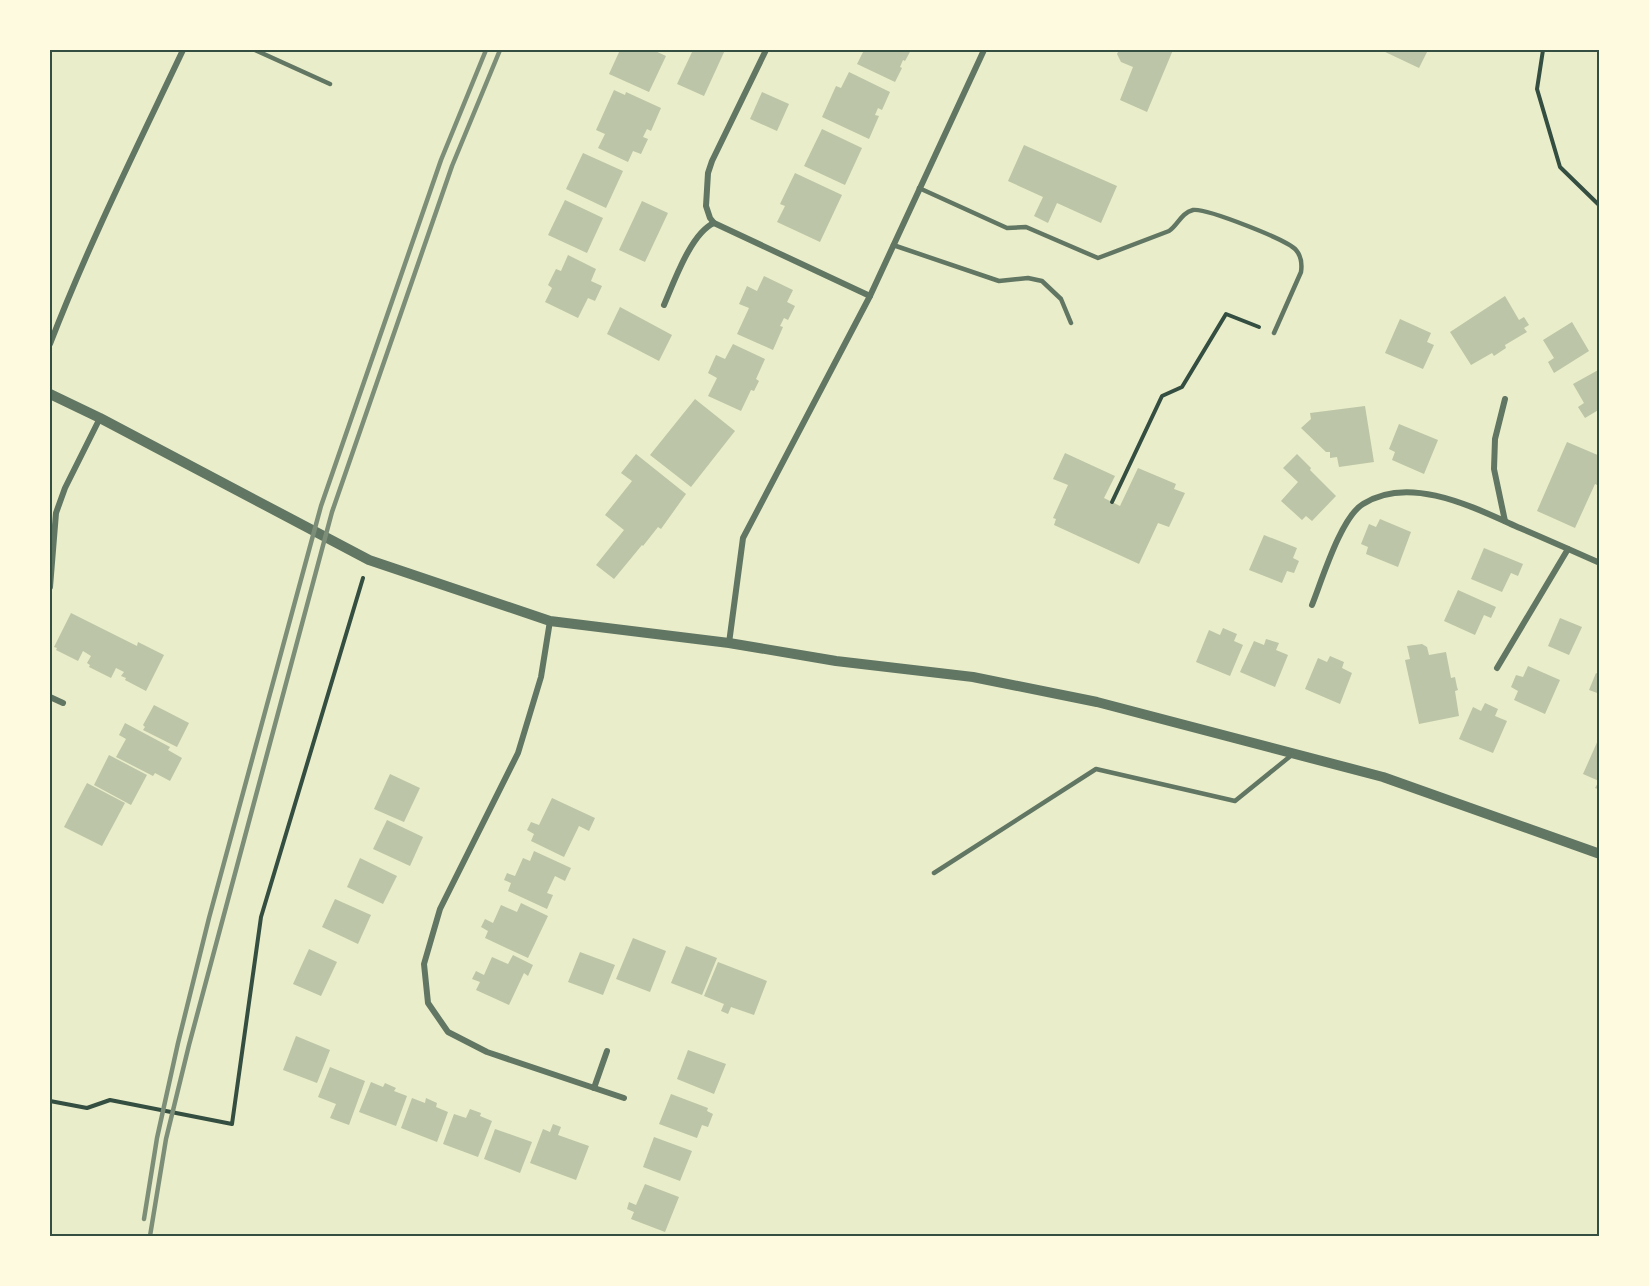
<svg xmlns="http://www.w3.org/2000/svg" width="1649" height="1286" font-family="Cabin,sans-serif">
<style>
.building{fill:#bcc5a7}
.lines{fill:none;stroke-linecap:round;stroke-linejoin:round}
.path{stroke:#344e41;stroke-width:4}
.service{stroke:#617663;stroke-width:4.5}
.minor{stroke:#617663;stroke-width:6}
.tertiary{stroke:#617663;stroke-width:10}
.rail{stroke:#7c8e77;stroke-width:4.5}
.neatline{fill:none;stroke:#344e41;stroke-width:2}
</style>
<rect width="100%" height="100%" fill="#e9edc9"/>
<g class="building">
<path d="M620,50H653L666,56L649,92L609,74Z"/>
<path d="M693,50H725L704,96L677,84Z"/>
<path d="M864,50H911L905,61L903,60L900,67L902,68L895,82L857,64Z"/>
<path d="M1119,50H1173L1147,112L1120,100L1133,67L1121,62L1117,54Z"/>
<path d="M1381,50H1428L1419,68Z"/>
<path d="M849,72L890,92L882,110L878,108L875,115L879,116L869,139L822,117L836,86L841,88Z"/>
<path d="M614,90L625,95L626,92L661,108L651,131L647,129L643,137L648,139L641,154L633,151L628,162L598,148L605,134L596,130Z"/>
<path d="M762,92L789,104L777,131L750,119Z"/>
<path d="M822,129L862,148L845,185L804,166Z"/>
<path d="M1024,145L1117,186L1101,223L1057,203L1048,223L1034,216L1043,197L1008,181Z"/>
<path d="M583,153L623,171L606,208L566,189Z"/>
<path d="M795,173L842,195L820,242L777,222L785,206L780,204Z"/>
<path d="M565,200L603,218L587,253L548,235Z"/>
<path d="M642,201L668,213L645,262L619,250Z"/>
<path d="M568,255L596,269L591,281L602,286L595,301L588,298L578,318L545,302L552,288L548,285L556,269L561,271Z"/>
<path d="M764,276L793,290L787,302L795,306L788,320L784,318L780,326L783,327L773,350L737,334L749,308L739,304L747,286L757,291Z"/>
<path d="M1505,296L1519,320L1524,317L1529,325L1524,328L1527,332L1505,345L1506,348L1494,356L1492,353L1471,365L1450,332Z"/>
<path d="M620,307L672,335L659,361L607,334Z"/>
<path d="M1400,319L1431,333L1427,342L1434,345L1423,369L1385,353Z"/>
<path d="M1572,322L1589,351L1554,373L1548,362L1554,358L1543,340Z"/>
<path d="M733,344L765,359L756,379L759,381L754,391L751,390L741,411L708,396L717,378L708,373L716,355L725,359Z"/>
<path d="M1600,369V409L1585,418L1578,407L1584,403L1573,384Z"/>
<path d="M695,399L735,431L691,487L650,455Z"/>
<path d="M1365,406L1374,462L1339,467L1337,457L1330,458V452H1326L1301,428L1311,419L1310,413Z"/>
<path d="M1399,424L1438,440L1424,474L1392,460L1395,452L1389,449Z"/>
<path d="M1567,442L1600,456V480L1597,485L1595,484L1575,528L1537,511Z"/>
<path d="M1065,453L1115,476L1104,498L1120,506L1138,468L1176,484L1174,489L1185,493L1169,527L1158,523L1139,564L1054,525L1056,519L1053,518L1068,485L1053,479Z"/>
<path d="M636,454L686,494L661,529L658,527L643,546L642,545L614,579L596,565L624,530L605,515L632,481L621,473Z"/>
<path d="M1297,454L1311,468L1310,470L1336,496L1312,521L1306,516L1302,520L1281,501L1298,482L1283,468Z"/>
<path d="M1380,519L1411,532L1398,567L1366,554L1368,547L1361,544L1369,524L1376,527Z"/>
<path d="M1264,535L1297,548L1293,558L1299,561L1294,573L1287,571L1282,583L1249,570Z"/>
<path d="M1484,548L1523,564L1518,576L1511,573L1502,592L1471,579Z"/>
<path d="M1458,590L1496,607L1491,618L1484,615L1475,635L1444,621Z"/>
<path d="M71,613L137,646L138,642L164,655L146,691L125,680L126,678L121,676L124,672L116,668L111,678L89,667L90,665L87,663L91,656L83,651L78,661L56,650L57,648L54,647Z"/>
<path d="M1560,618L1582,627L1569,655L1548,646Z"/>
<path d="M1223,628L1237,634L1234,641L1243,645L1230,676L1196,662L1209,630L1220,635Z"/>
<path d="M1266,639L1279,643L1276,650L1288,655L1275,687L1240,672L1254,641L1264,645Z"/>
<path d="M1422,644L1427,647L1429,655L1446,652L1451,678L1455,677L1457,687L1458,690L1455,691L1459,716L1419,724L1405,660L1410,659L1407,646Z"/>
<path d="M1330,656L1344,662L1342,668L1352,673L1340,704L1305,689L1318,658L1327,662Z"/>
<path d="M1528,666L1560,680L1545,714L1514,700L1518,691L1511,687L1516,675L1523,677Z"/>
<path d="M1596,673L1600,675V694L1589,690Z"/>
<path d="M1485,703L1498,709L1495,716L1507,721L1493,753L1459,739L1473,707L1481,711Z"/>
<path d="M154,705L189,723L177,747L143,730L145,727L143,725Z"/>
<path d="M125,723L170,747L168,750L182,758L170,781L155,773L153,776L116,757L126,739L119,735Z"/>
<path d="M1599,738H1600V790L1595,788L1599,781L1583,774Z"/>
<path d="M109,755L147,775L131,805L94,785Z"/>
<path d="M390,774L420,788L404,822L374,809Z"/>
<path d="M87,783L125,803L102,846L64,827Z"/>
<path d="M552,798L595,818L589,831L579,826L564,857L531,841L534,834L527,830L531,822L539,825Z"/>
<path d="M387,820L423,837L410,866L373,849Z"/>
<path d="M534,851L571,868L565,881L555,876L547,893L553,895L547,909L508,891L511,883L504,880L507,873L515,876L523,858L530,861Z"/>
<path d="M360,858L397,876L383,904L347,887Z"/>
<path d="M335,899L371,915L358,944L322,927Z"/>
<path d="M521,903L548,916L528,958L485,938L488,931L481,927L485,919L493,923L501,905L517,912Z"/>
<path d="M633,938L666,951L650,992L616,979Z"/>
<path d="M686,946L717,958L702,995L671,983Z"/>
<path d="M309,949L337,962L321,996L293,984Z"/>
<path d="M580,952L615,965L603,995L568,982Z"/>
<path d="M513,955L533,965L528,976L524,973L509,1005L476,990L480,982L472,979L476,971L484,975L492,957L508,964Z"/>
<path d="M718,962L767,981L754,1015L731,1007L728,1014L721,1011L724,1004L704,996Z"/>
<path d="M296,1036L330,1050L317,1083L283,1070Z"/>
<path d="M688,1050L726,1064L714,1094L677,1079Z"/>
<path d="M330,1067L365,1081L349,1125L330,1118L336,1104L318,1097Z"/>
<path d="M371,1082L383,1087L385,1083L396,1088L394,1091L407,1096L396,1126L359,1112Z"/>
<path d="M671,1094L708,1108L707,1111L713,1114L708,1127L702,1125L697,1138L659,1124Z"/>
<path d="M412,1098L425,1103L426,1098L437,1103L436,1107L448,1112L437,1142L401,1128Z"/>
<path d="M470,1109L481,1113L480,1116L492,1121L478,1157L443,1144L454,1114L466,1118Z"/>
<path d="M553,1124L561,1127L558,1135L589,1146L576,1180L530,1163L543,1129L550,1132Z"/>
<path d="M495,1129L532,1142L520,1173L484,1159Z"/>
<path d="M654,1137L692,1151L680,1181L643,1167Z"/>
<path d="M645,1184L679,1197L665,1232L631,1219L634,1212L627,1209L629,1202L636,1205Z"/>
</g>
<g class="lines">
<g class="path">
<path d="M1543,50L1537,89L1560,167L1600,206"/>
<path d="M1112,502L1162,396L1182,387L1226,314L1259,327"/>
<path d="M50,1101L87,1108L110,1100L232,1124L261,917L363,578"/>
</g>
<g class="service">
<path d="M255,50L330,84"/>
<path d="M919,188L1007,228L1026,227L1098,258L1169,231C1178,225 1181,213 1193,210C1206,208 1288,240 1296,250C1302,257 1302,265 1301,272L1274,333"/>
<path d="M893,245L999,281L1028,278L1042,281L1061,299L1071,323"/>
<path d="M934,873L1096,769L1235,801L1293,754"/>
</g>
<g class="minor">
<path d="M766,50L712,161L708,173L706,206L710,218L714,223L870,296"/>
<path d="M664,305C674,282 691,233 714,223"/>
<path d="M50,344C89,243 137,147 183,50"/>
<path d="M1505,399L1495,439L1494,469L1505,521"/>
<path d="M50,587L56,513L65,488L100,418"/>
<path d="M1312,605C1322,580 1341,517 1363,504C1410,474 1475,508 1520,528C1546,539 1573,551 1600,563"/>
<path d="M550,621L541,677L518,753L440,909L424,964L428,1003L448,1032L487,1052L624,1098"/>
<path d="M729,643L743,538L870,296L984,50"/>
<path d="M1497,668L1568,549"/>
<path d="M50,697L63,703"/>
<path d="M594,1088L607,1051"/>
</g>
<path class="tertiary" d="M50,394L100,418L369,560L550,621L729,643L836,661L973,677L1097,702L1383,777L1600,854"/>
<g class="rail">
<path d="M144,1219L157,1138L178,1043L209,918L321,506L441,160L486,50"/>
<path d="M150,1236L166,1139L189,1045L332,512L452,166L500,50"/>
</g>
</g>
<rect width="1649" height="1286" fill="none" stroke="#fefae0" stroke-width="102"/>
<rect x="51" y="51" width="1547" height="1184" class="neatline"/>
</svg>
